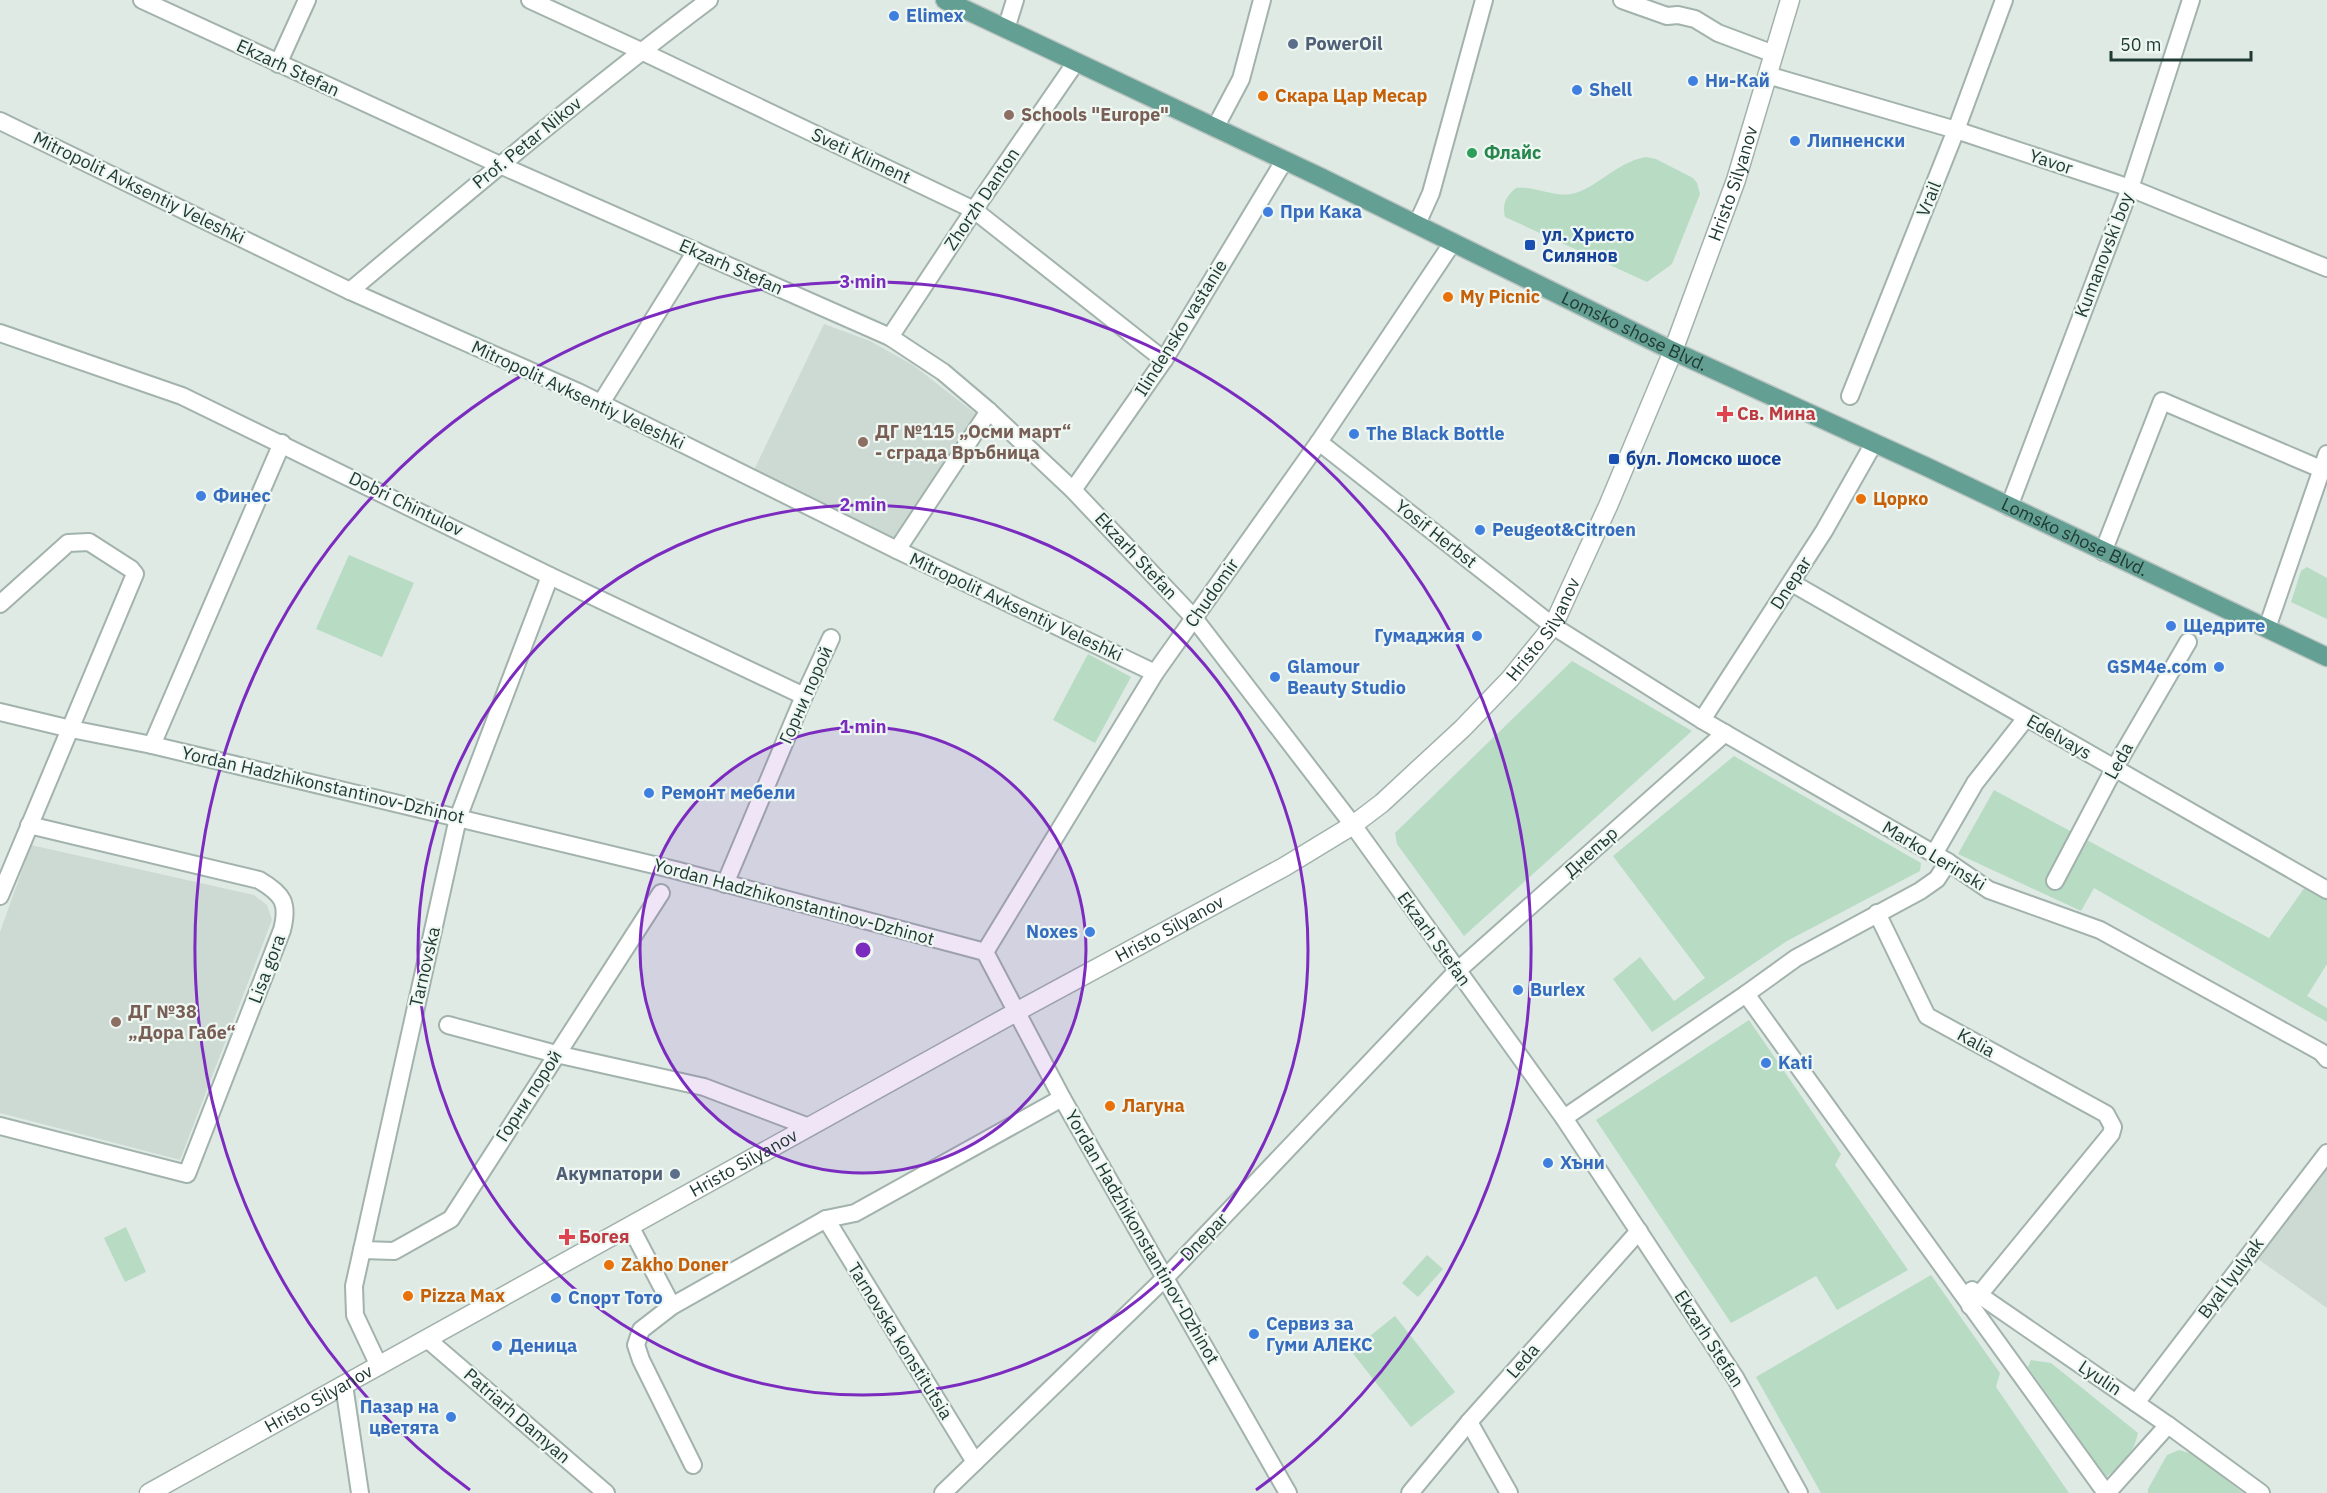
<svg xmlns="http://www.w3.org/2000/svg" width="2327" height="1493" font-family="'IBM Plex Sans',sans-serif">
<style>
.built{fill:#cddad4}
.green{fill:#b7dbc3}
.lines{fill:none;stroke-linecap:round;stroke-linejoin:round}
.minor-casing{stroke:#a2b2ac;stroke-width:20}
.tertiary-casing{stroke:#a2b2ac;stroke-width:21}
.primary-casing{stroke:#bcc4c2;stroke-width:21}
.minor{stroke:#fff;stroke-width:16}
.tertiary{stroke:#fff;stroke-width:18}
.primary{stroke:#639f92;stroke-width:18}
.ring{fill:none;stroke:#7b2cbf;stroke-width:3}
.shop-dot{fill:#3f7fe0;stroke:#eff7f3;stroke-width:2}
.service-dot{fill:#5c6f8a;stroke:#eff7f3;stroke-width:2}
.food-dot{fill:#e8710a;stroke:#eff7f3;stroke-width:2}
.education-dot{fill:#8d6e63;stroke:#eff7f3;stroke-width:2}
.leisure-dot{fill:#2e9e5b;stroke:#eff7f3;stroke-width:2}
.transit-dot{fill:#1a4fb4;stroke:#eff7f3;stroke-width:2}
.health-dot{fill:#e0444e;stroke:#eff7f3;stroke-width:2}
.labels{text-anchor:middle;stroke-width:4.5;stroke-linejoin:round;paint-order:stroke}
.shop-label{font-size:18px;font-weight:bold;fill:#366cbe;stroke:#eff7f3;text-anchor:start}
.service-label{font-size:18px;font-weight:bold;fill:#4e5e75;stroke:#eff7f3;text-anchor:start}
.street-label{font-size:18px;fill:#203a34;stroke:#eff7f3}
.food-label{font-size:18px;font-weight:bold;fill:#c56008;stroke:#eff7f3;text-anchor:start}
.education-label{font-size:18px;font-weight:bold;fill:#785e54;stroke:#eff7f3;text-anchor:start}
.leisure-label{font-size:18px;font-weight:bold;fill:#27864d;stroke:#eff7f3;text-anchor:start}
.transit-label{font-size:18px;font-weight:bold;fill:#164399;stroke:#eff7f3;text-anchor:start}
.health-label{font-size:18px;font-weight:bold;fill:#be3a42;stroke:#eff7f3;text-anchor:start}
.centre{fill:#7b2cbf;stroke:#eff7f3;stroke-width:3}
.ring-label{font-size:18px;text-anchor:middle;font-weight:bold;fill:#7b2cbf;stroke:#eff7f3;stroke-width:4.5;stroke-linejoin:round;paint-order:stroke}
</style>
<rect width="100%" height="100%" fill="#dfeae5"/>
<g class="built">
<path d="M824,324L870,341L913,365L976,414L892,540L754,470Z"/>
<path d="M31,845L254,895L267,905L272,920L180,1160L0,1113V932Z"/>
<path d="M2327,1161V1308L2251,1254Z"/>
</g>
<g class="green">
<path d="M1646,157L1656,159L1693,178L1697,183L1700,194L1672,264L1647,282L1505,217C1502,204 1506,196 1516,188C1535,186 1552,197 1571,194C1595,190 1616,162 1646,157Z"/>
<path d="M349,555L414,583L382,657L316,629Z"/>
<path d="M2307,567L2327,578V619L2291,602L2301,571Z"/>
<path d="M1088,654L1131,677L1095,743L1053,720Z"/>
<path d="M1572,661L1692,731L1464,936L1397,844L1395,833Z"/>
<path d="M1734,756L1921,863L1920,871L1787,941L1652,1032L1613,979L1640,957L1674,1001L1705,978L1613,856Z"/>
<path d="M1994,790L2269,938L2305,887L2327,900V964L2307,996L2327,1008V1022L2094,888L2081,911L1958,854Z"/>
<path d="M1749,1020L1841,1154L1835,1165L1908,1270L1837,1310L1816,1276L1731,1323L1596,1120Z"/>
<path d="M126,1227L146,1272L125,1282L104,1238Z"/>
<path d="M1427,1255L1443,1269L1418,1297L1402,1283Z"/>
<path d="M1931,1275L2000,1373L1996,1387L2069,1493H1821L1756,1377Z"/>
<path d="M1395,1316L1455,1392L1411,1427L1351,1351Z"/>
<path d="M2031,1360L2051,1363L2138,1433C2134,1453 2122,1465 2106,1477L2028,1367Z"/>
<path d="M2179,1450L2193,1454L2243,1493H2148V1489L2167,1455Z"/>
</g>
<g class="lines">
<defs>
<g id="minor">
<path d="M142,0L500,165L890,337L943,372L989,411L1073,490L1194,618L1353,825L1564,1118L1736,1379L1799,1493"/>
<path d="M530,0L641,51L974,210L1164,360"/>
<path d="M1622,0L1667,16L1678,15L1695,19L1718,33L1774,54"/>
<path d="M1006,29L1015,0"/>
<path d="M278,64L307,0"/>
<path d="M1767,75L1956,130L2130,188L2327,268"/>
<path d="M0,121L350,291L578,392L897,550L1155,673"/>
<path d="M1215,128L1241,79L1262,0"/>
<path d="M1417,224L1431,193L1484,0"/>
<path d="M350,291C468,192 585,93 709,0"/>
<path d="M0,333L182,396L550,576L804,696"/>
<path d="M890,337L974,210L1076,62"/>
<path d="M1850,396L1956,130L2004,0"/>
<path d="M601,403L696,251"/>
<path d="M1319,442L1553,626L1702,720L1948,862L1989,890L2100,930L2321,1052L2327,1059"/>
<path d="M1073,490L1164,360L1284,161"/>
<path d="M2009,507L2130,188L2191,0"/>
<path d="M897,550L989,411"/>
<path d="M2103,552L2162,401L2321,469"/>
<path d="M1792,583L2327,890"/>
<path d="M0,604L68,543L89,542L131,569L135,574L0,896"/>
<path d="M2267,628L2327,454"/>
<path d="M0,712L71,729L152,745L675,870L985,952L1062,1098L1288,1493"/>
<path d="M1702,720L1824,531L1874,443"/>
<path d="M152,745L282,443"/>
<path d="M1934,854L1975,783L2026,718"/>
<path d="M1948,862L1937,879L1920,891L1796,958L1746,994L2106,1493"/>
<path d="M2055,881L2114,769L2188,642"/>
<path d="M725,884L804,696L831,638"/>
<path d="M1877,913L1927,1016L2106,1114L2113,1127L2111,1134L1970,1306"/>
<path d="M985,952L1155,673L1319,442L1453,242"/>
<path d="M448,1025L556,1054L704,1087L809,1127"/>
<path d="M1564,1118L1746,994"/>
<path d="M0,1126L187,1174L282,930C289,903 283,894 259,880L29,825"/>
<path d="M826,1219L975,1462"/>
<path d="M630,1226L672,1306"/>
<path d="M362,1250L394,1251L451,1219L661,893"/>
<path d="M1972,1290L2168,1425L2261,1493"/>
<path d="M427,1339L606,1493"/>
<path d="M379,1366L355,1315L354,1286L458,818L550,576"/>
<path d="M344,1385L360,1493"/>
<path d="M2136,1403L2327,1153"/>
<path d="M1469,1422L1509,1493"/>
<path d="M693,1465L641,1360L636,1345L641,1330L672,1306L826,1219L855,1213L1062,1098"/>
<path d="M943,1493L1166,1277L1457,971L1725,733"/>
<path d="M1410,1493L1469,1422L1639,1231"/>
<path d="M2107,1493L2168,1425"/>
</g>
<g id="tertiary">
<path id="s1" d="M149,1493L1016,1012L1284,867L1353,825L1382,803L1463,728L1510,679L1553,626L1608,506L1673,351L1736,180L1790,0"/>
</g>
<g id="primary">
<path id="s2" d="M945,0L1320,177L1673,351L1927,467L2327,657"/>
</g>
</defs>
<use href="#minor" class="minor-casing"/>
<use href="#tertiary" class="tertiary-casing"/>
<use href="#primary" class="primary-casing"/>
<use href="#minor" class="minor"/>
<use href="#tertiary" class="tertiary"/>
<use href="#primary" class="primary"/>
</g>
<circle cx="863" cy="950" r="223" fill="#7b2cbf" fill-opacity=".12"/>
<g class="ring">
<circle cx="863" cy="950" r="223"/>
<circle cx="863" cy="950" r="445"/>
<path d="M470 1490A668 668 0 1 1 1256 1490"/>
</g>
<g class="shop-dot">
<circle cx="894" cy="16" r="6"/>
<circle cx="1693" cy="81" r="6"/>
<circle cx="1577" cy="90" r="6"/>
<circle cx="1795" cy="141" r="6"/>
<circle cx="1268" cy="212" r="6"/>
<circle cx="1354" cy="434" r="6"/>
<circle cx="201" cy="496" r="6"/>
<circle cx="1480" cy="530" r="6"/>
<circle cx="2171" cy="626" r="6"/>
<circle cx="1477" cy="636" r="6"/>
<circle cx="2219" cy="667" r="6"/>
<circle cx="1275" cy="677" r="6"/>
<circle cx="649" cy="793" r="6"/>
<circle cx="1090" cy="932" r="6"/>
<circle cx="1518" cy="990" r="6"/>
<circle cx="1766" cy="1063" r="6"/>
<circle cx="1548" cy="1163" r="6"/>
<circle cx="556" cy="1298" r="6"/>
<circle cx="1254" cy="1334" r="6"/>
<circle cx="497" cy="1346" r="6"/>
<circle cx="451" cy="1417" r="6"/>
</g>
<g class="service-dot">
<circle cx="1293" cy="44" r="6"/>
<circle cx="675" cy="1174" r="6"/>
</g>
<g class="food-dot">
<circle cx="1263" cy="96" r="6"/>
<circle cx="1448" cy="297" r="6"/>
<circle cx="1861" cy="499" r="6"/>
<circle cx="1110" cy="1106" r="6"/>
<circle cx="609" cy="1265" r="6"/>
<circle cx="408" cy="1296" r="6"/>
</g>
<g class="education-dot">
<circle cx="1009" cy="115" r="6"/>
<circle cx="863" cy="442" r="6"/>
<circle cx="116" cy="1022" r="6"/>
</g>
<circle class="leisure-dot" cx="1472" cy="153" r="6"/>
<g class="transit-dot">
<rect x="1524" y="239" width="12" height="12" rx="3"/>
<rect x="1608" y="453" width="12" height="12" rx="3"/>
</g>
<g class="health-dot">
<path d="M1722 405h6v6h6v6h-6v6h-6v-6h-6v-6h6z"/>
<path d="M564 1228h6v6h6v6h-6v6h-6v-6h-6v-6h6z"/>
</g>
<g class="labels">
<g class="shop-label">
<text x="906" y="22">Elimex</text>
<text x="1705" y="87">Ни-Кай</text>
<text x="1589" y="96">Shell</text>
<text x="1807" y="147">Липненски</text>
<text x="1280" y="218">При Кака</text>
<text x="1366" y="440">The Black Bottle</text>
<text x="213" y="502">Финес</text>
<text x="1492" y="536">Peugeot&amp;Citroen</text>
<text x="2183" y="632">Щедрите</text>
<text x="1465" y="642" text-anchor="end">Гумаджия</text>
<text x="1287" y="673">Glamour<tspan x="1287" dy="21">Beauty Studio</tspan></text>
<text x="2207" y="673" text-anchor="end">GSM4e.com</text>
<text x="661" y="799">Ремонт мебели</text>
<text x="1078" y="938" text-anchor="end">Noxes</text>
<text x="1530" y="996">Burlex</text>
<text x="1778" y="1069">Kati</text>
<text x="1560" y="1169">Хъни</text>
<text x="568" y="1304">Спорт Тото</text>
<text x="1266" y="1330">Сервиз за<tspan x="1266" dy="21">Гуми АЛЕКС</tspan></text>
<text x="509" y="1352">Деница</text>
<text x="439" y="1413" text-anchor="end">Пазар на<tspan x="439" dy="21">цветята</tspan></text>
</g>
<g class="service-label">
<text x="1305" y="50">PowerOil</text>
<text x="663" y="1180" text-anchor="end">Акумпатори</text>
</g>
<g class="street-label">
<text transform="translate(288 68) rotate(25)" y="6">Ekzarh Stefan</text>
<text transform="translate(527 143) rotate(-39)" y="6">Prof. Petar Nikov</text>
<text transform="translate(861 156) rotate(25)" y="6">Sveti Kliment</text>
<text transform="translate(2051 162) rotate(18)" y="6">Yavor</text>
<text dy="6" stroke="none"><textPath href="#s1" startOffset="2138">Hristo Silyanov</textPath></text>
<text transform="translate(139 188) rotate(26)" y="6">Mitropolit Avksentiy Veleshki</text>
<text transform="translate(982 199) rotate(-56)" y="6">Zhorzh Danton</text>
<text transform="translate(1929 199) rotate(-68)" y="6">Vrail</text>
<text transform="translate(2104 255) rotate(-69)" y="6">Kumanovski boy</text>
<text transform="translate(731 267) rotate(24)" y="6">Ekzarh Stefan</text>
<text transform="translate(1181 328) rotate(-58)" y="6">Ilindensko vastanie</text>
<text dy="6" stroke="none"><textPath href="#s2" startOffset="765">Lomsko shose Blvd.</textPath></text>
<text transform="translate(578 395) rotate(25)" y="6">Mitropolit Avksentiy Veleshki</text>
<text transform="translate(406 504) rotate(26)" y="6">Dobri Chintulov</text>
<text transform="translate(1436 534) rotate(38)" y="6">Yosif Herbst</text>
<text dy="6" stroke="none"><textPath href="#s2" startOffset="1251">Lomsko shose Blvd.</textPath></text>
<text transform="translate(1136 556) rotate(47)" y="6">Ekzarh Stefan</text>
<text transform="translate(1791 583) rotate(-57)" y="6">Dnepar</text>
<text transform="translate(1212 593) rotate(-55)" y="6">Chudomir</text>
<text transform="translate(1016 607) rotate(25)" y="6">Mitropolit Avksentiy Veleshki</text>
<text dy="6" stroke="none"><textPath href="#s1" startOffset="1652">Hristo Silyanov</textPath></text>
<text transform="translate(806 695) rotate(-66)" y="6">Горни порой</text>
<text transform="translate(2059 737) rotate(30)" y="6">Edelvays</text>
<text transform="translate(2119 761) rotate(-61)" y="6">Leda</text>
<text transform="translate(323 785) rotate(13)" y="6">Yordan Hadzhikonstantinov-Dzhinot</text>
<text transform="translate(1591 852) rotate(-42)" y="6">Днепър</text>
<text transform="translate(1934 856) rotate(31)" y="6">Marko Lerinski</text>
<text transform="translate(794 902) rotate(15)" y="6">Yordan Hadzhikonstantinov-Dzhinot</text>
<text dy="6" stroke="none"><textPath href="#s1" startOffset="1166">Hristo Silyanov</textPath></text>
<text transform="translate(1434 939) rotate(54)" y="6">Ekzarh Stefan</text>
<text transform="translate(425 967) rotate(-77)" y="6">Tarnovska</text>
<text transform="translate(267 969) rotate(-69)" y="6">Lisa gora</text>
<text transform="translate(1976 1043) rotate(29)" y="6">Kalia</text>
<text transform="translate(529 1096) rotate(-57)" y="6">Горни порой</text>
<text dy="6" stroke="none"><textPath href="#s1" startOffset="680">Hristo Silyanov</textPath></text>
<text transform="translate(1142 1237) rotate(60)" y="6">Yordan Hadzhikonstantinov-Dzhinot</text>
<text transform="translate(1204 1237) rotate(-46)" y="6">Dnepar</text>
<text transform="translate(2231 1278) rotate(-53)" y="6">Byal lyulyak</text>
<text transform="translate(1709 1339) rotate(57)" y="6">Ekzarh Stefan</text>
<text transform="translate(900 1341) rotate(58)" y="6">Tarnovska konstitutsia</text>
<text transform="translate(1523 1361) rotate(-49)" y="6">Leda</text>
<text transform="translate(2100 1378) rotate(34)" y="6">Lyulin</text>
<text dy="6" stroke="none"><textPath href="#s1" startOffset="194">Hristo Silyanov</textPath></text>
<text transform="translate(517 1416) rotate(41)" y="6">Patriarh Damyan</text>
</g>
<g class="food-label">
<text x="1275" y="102">Скара Цар Месар</text>
<text x="1460" y="303">My Picnic</text>
<text x="1873" y="505">Цорко</text>
<text x="1122" y="1112">Лагуна</text>
<text x="621" y="1271">Zakho Doner</text>
<text x="420" y="1302">Pizza Max</text>
</g>
<g class="education-label">
<text x="1021" y="121">Schools "Europe"</text>
<text x="875" y="438">ДГ №115 „Осми март“<tspan x="875" dy="21">- сграда Връбница</tspan></text>
<text x="128" y="1018">ДГ №38<tspan x="128" dy="21">„Дора Габе“</tspan></text>
</g>
<g class="leisure-label">
<text x="1484" y="159">Флайс</text>
</g>
<g class="transit-label">
<text x="1542" y="241">ул. Христо<tspan x="1542" dy="21">Силянов</tspan></text>
<text x="1626" y="465">бул. Ломско шосе</text>
</g>
<g class="health-label">
<text x="1737" y="420">Св. Мина</text>
<text x="579" y="1243">Богея</text>
</g>
</g>
<circle cx="863" cy="950" r="9" class="centre"/>
<g class="ring-label">
<text x="863" y="288">3 min</text>
<text x="863" y="511">2 min</text>
<text x="863" y="733">1 min</text>
</g>
<path d="M2111 51v9h140v-9" fill="none" stroke="#203a34" stroke-width="3"/>
<text x="2120" y="51" font-size="18" fill="#203a34" stroke="#eff7f3" stroke-width="4.5" paint-order="stroke">50 m</text>
</svg>
